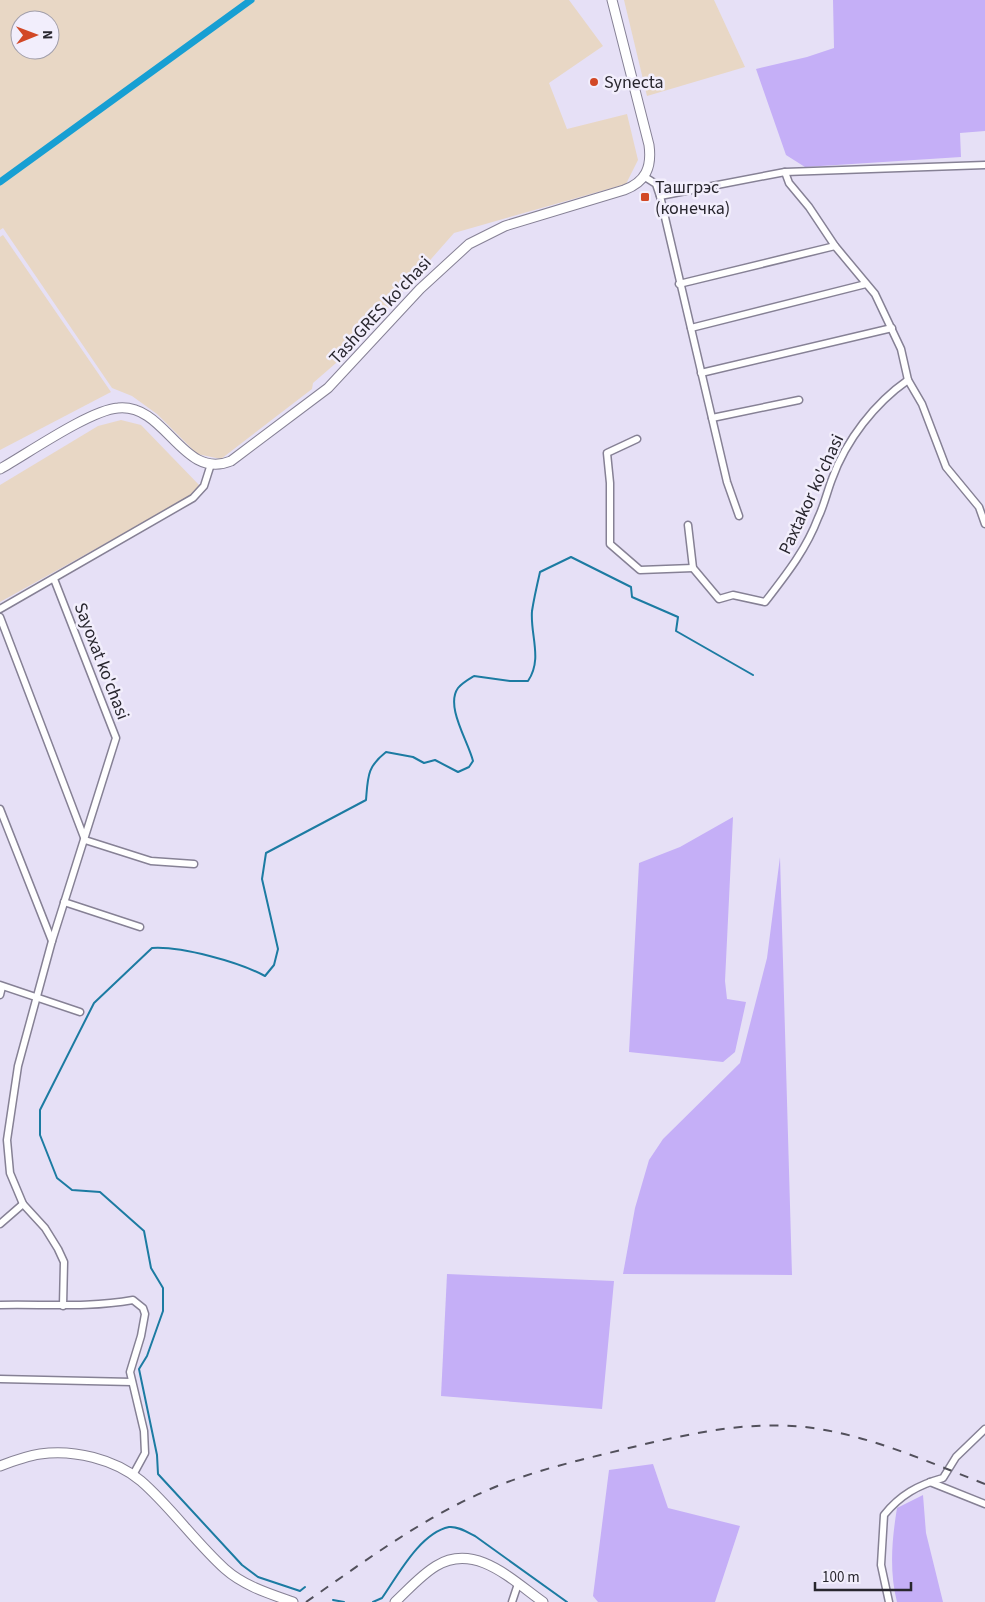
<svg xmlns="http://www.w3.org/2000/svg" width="985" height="1602" font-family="'Source Sans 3',sans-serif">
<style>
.industrial{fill:#e8d7c5;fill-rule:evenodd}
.green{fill:#c5aff7}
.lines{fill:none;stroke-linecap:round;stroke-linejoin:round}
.stream{stroke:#1c7ba2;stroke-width:2}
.canal{stroke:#179fd3;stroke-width:7}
.street-casing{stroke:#868195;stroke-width:9}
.secondary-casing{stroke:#868195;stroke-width:11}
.street{stroke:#fff;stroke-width:6}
.secondary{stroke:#fff;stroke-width:9}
.rail{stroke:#52505b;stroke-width:2;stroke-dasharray:9 9;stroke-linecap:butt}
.poi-dot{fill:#d24826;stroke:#f2eefc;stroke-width:2}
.labels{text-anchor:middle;stroke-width:5;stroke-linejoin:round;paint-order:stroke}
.poi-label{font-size:18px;fill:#28262e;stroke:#f2eefc;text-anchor:start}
.street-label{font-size:18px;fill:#28262e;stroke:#f2eefc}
</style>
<rect width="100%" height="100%" fill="#e6e0f6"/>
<g class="industrial">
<path d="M0,0H569L603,46L549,83L567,129L627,114L638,160L626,184L454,233L351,350L313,383L312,389L221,459L197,454L157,414L132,396L112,388L3,228L0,230ZM20,20H50V50H20Z"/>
<path d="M624,0H714L745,67L647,96Z"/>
<path d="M3,235L111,392L0,450V237Z"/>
<path d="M121,420L141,425L201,487L189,497L0,602V485L98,426Z"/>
</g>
<g class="green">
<path d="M833,0H985V131L960,133L961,157L805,167L786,155L756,69L807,57L834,48Z"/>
<path d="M733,817L725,981L727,999L746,1002L735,1052L723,1062L629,1052L639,863L680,847Z"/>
<path d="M780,857L792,1275L623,1274L635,1208L649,1160L663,1139L740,1063L767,958Z"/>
<path d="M447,1274L614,1281L602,1409L441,1396Z"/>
<path d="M653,1464L668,1508L740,1526L715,1602H598L593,1596L609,1470Z"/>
<path d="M923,1495L926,1533L943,1602H897C889,1571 892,1539 897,1508Z"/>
</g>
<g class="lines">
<g class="stream">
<path d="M305,1587L300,1591L258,1577L242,1565L158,1474L157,1455L139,1369L147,1356L163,1311V1288L151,1268L144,1231L100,1192L72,1190L57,1178L40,1135V1110L94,1003L152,948C181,946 239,962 265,976L274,965L278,949L262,879L266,853L366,800C368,776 367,767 386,752L413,757L424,763L435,760L458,772L469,767L473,761C468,741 445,706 458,688C462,683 469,679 474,676L510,681H528C543,659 530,635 532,611C534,598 537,585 540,572L571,557L631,587L632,597L678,617L676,631L753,675"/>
<path d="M333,1600L344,1602"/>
<path d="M373,1602L382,1598C398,1575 420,1533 449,1527C458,1526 467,1532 475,1536L567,1602"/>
</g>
<path class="canal" d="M0,182L251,0"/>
<defs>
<g id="street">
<path d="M785,172L789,183L809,207L835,246L875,294L901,349L908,380L922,404L946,467L979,507L985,524"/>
<path d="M645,177L656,184L660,196L727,482L739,516"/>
<path d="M660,196L785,172L985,165"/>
<path d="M679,284L835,246"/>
<path d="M691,328L866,284"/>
<path d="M701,373L892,328"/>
<path d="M712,418L799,400"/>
<path d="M637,439L607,453L610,483V544L640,570L693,568"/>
<path d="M688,525L693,568L719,599L733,595L765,602C785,576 806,550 818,518C824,506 827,492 832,479C846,440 875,403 908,380"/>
<path d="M54,579L116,738L52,941L18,1066L7,1140L10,1173L23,1204L45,1228L58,1249L64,1262L63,1306"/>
<path d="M0,609L193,498L204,486L211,464"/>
<path d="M0,617L85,840L151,861L194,864"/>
<path d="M0,809L52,941"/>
<path d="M64,902L140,927"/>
<path d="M0,985L80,1012"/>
<path d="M0,995L2,987"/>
<path d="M0,1224L23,1204"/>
<path d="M0,1305C45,1304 88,1308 133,1300L143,1308L145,1314L141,1336L130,1372L144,1431L145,1453L133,1475"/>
<path d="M0,1379L132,1382"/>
<path d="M930,1482L985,1504"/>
<path d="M512,1602L518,1584"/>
<path d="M889,1602L881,1565L884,1515C900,1495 918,1485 943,1478L956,1457L985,1429"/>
</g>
<g id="secondary">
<path d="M0,469C27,454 90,410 118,408C166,403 182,481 231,461L328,388L420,289L469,244L505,226L624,190C646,182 652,167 649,145L612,0"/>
<path d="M0,1466C13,1461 26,1456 40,1454C73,1449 115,1459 141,1481C171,1507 195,1542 225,1569C244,1586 270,1594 293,1602"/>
<path d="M395,1602C408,1590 421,1575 436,1566C475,1542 512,1580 543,1602"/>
</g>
</defs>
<use href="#street" class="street-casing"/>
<use href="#secondary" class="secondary-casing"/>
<use href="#street" class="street"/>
<use href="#secondary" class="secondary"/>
<path class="rail" d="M306,1602C368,1559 429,1513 500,1485C545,1467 594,1457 641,1445C698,1432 754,1420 813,1428C874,1437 928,1462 985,1484"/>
</g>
<g class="poi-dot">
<circle cx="594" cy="82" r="5"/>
<rect x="640" y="192" width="10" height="10" rx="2.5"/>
</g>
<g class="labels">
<g class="poi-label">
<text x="604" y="88">Synecta</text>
<text x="655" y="193">Ташгрэс<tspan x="655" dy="21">(конечка)</tspan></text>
</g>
<g class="street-label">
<text transform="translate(380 310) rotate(-47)" y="6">TashGRES ko'chasi</text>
<text transform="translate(811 494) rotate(-65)" y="6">Paxtakor ko'chasi</text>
<text transform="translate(102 661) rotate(69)" y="6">Sayoxat ko'chasi</text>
</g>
</g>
<g transform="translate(35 35) rotate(89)"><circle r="24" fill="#f2eefc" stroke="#a19eaa"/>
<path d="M0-4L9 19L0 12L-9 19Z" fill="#d24826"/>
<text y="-8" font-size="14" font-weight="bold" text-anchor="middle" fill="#28262e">N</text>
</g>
<path d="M815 1582v8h96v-8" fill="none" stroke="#28262e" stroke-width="2.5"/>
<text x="822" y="1582" font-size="15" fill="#28262e" stroke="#f2eefc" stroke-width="4" paint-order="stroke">100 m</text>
</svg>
